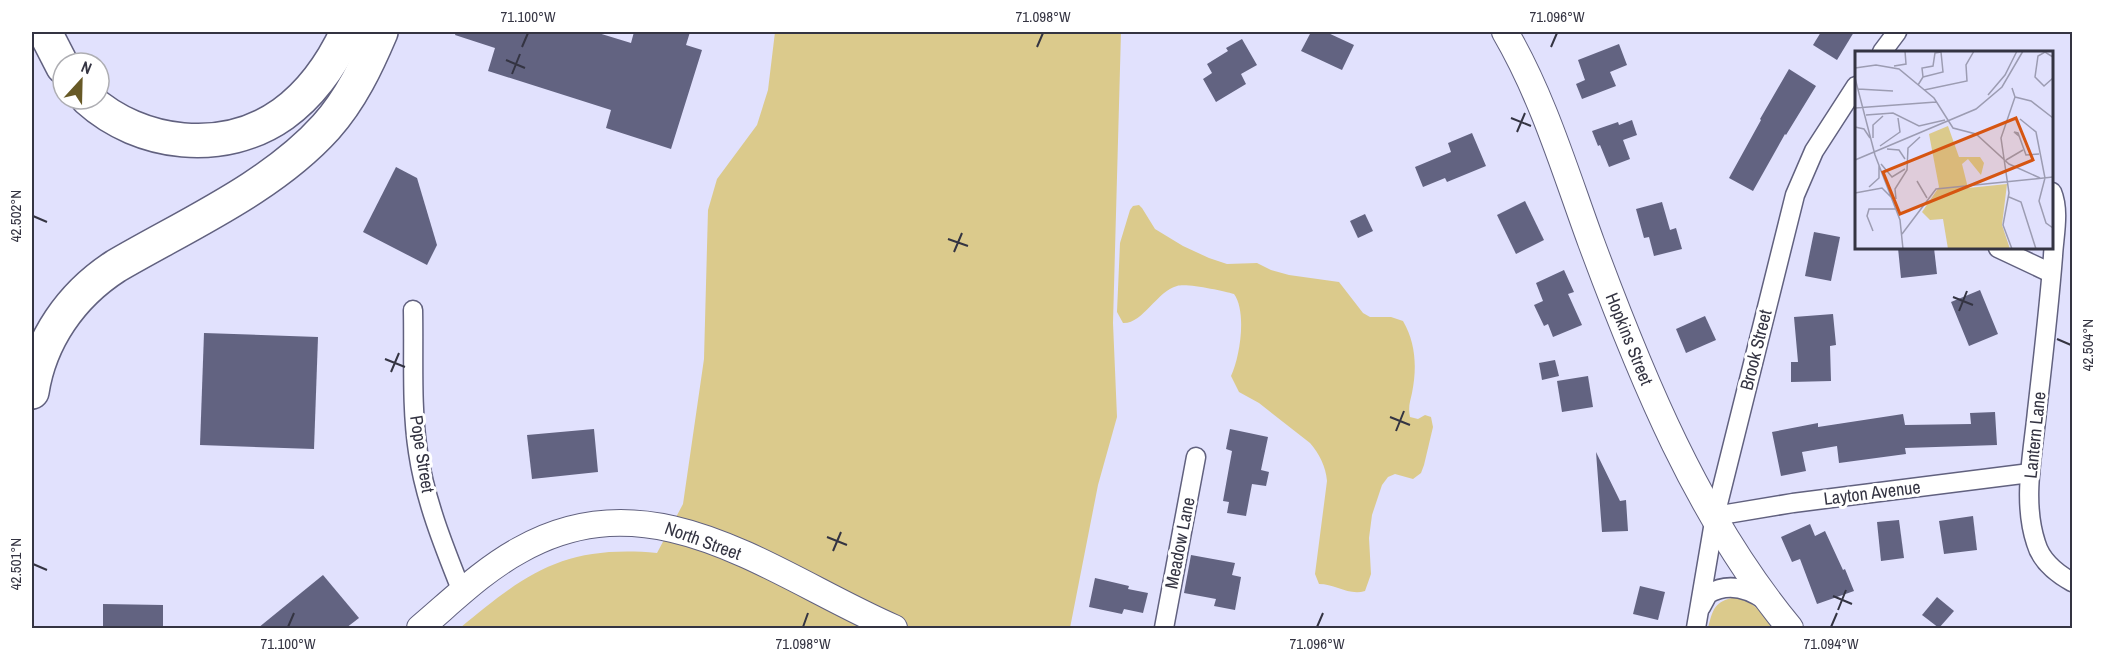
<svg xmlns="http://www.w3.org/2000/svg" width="2104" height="660" font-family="'Archivo Narrow',sans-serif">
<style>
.green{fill:#dbca8c}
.building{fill:#626381}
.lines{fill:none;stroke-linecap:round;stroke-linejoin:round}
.minor-casing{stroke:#61617f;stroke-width:21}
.secondary-casing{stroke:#61617f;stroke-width:28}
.motorway-casing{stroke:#61617f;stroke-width:36}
.minor{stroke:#fff;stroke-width:18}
.secondary{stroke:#fff;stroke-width:26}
.motorway{stroke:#fff;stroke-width:33}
.ticks{fill:none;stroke:#343442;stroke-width:2}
.labels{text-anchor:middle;stroke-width:6;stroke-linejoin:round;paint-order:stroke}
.street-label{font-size:18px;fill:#343442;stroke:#fff}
.inset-road{fill:none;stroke:#9c9cb2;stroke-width:1.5}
.view{fill:#d65511;fill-opacity:0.15;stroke:#d65511;stroke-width:3}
.inset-edge{fill:none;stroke:#343442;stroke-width:3}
.neatline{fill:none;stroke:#343442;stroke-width:2}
.ticks-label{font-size:15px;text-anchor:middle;fill:#343442}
</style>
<rect width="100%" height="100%" fill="#e1e1fd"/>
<g class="green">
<path d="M775,32H1121L1113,323L1117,417L1098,485L1070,628H460C527,572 565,545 657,553L683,504L704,359L708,210L717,179L757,125L768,90Z"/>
<path d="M1139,205L1142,208L1155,229L1183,246L1209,258L1227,264L1257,263L1271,270L1289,275L1339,282L1363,313L1370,317H1391L1403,321C1416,343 1417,368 1412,393C1410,402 1408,407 1410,417L1418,419L1425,415L1431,417L1433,427L1424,465L1421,473L1413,479L1395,474L1388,477L1382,485L1372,515L1369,538L1371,574L1365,591C1349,596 1335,584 1319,584L1315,574L1327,481C1326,467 1319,453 1310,443L1259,403L1239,392L1231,376C1240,357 1247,312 1234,294C1223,291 1187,283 1177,286C1157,291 1143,324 1123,323L1117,312L1120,243L1130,210L1133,206Z"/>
<path d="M1735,597C1754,600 1763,615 1774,628H1708C1713,609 1714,602 1735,597Z"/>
</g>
<g class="building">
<path d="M456,32H595L631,43L634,32H690L686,45L702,50L671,149L606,128L611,110L488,71L495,48L455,35Z"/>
<path d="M1311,32H1326L1354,45L1342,70L1301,51Z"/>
<path d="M1821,32H1854L1837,60L1813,45Z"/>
<path d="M1242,39L1257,65L1241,74L1246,84L1216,102L1203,79L1212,73L1207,64L1228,51L1226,48Z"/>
<path d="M1619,44L1627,65L1610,72L1616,86L1582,99L1576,84L1585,80L1578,60Z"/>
<path d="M1789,69L1816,86L1786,135L1785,134L1753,191L1729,178L1761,120L1760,119Z"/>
<path d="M1632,120L1637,135L1623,140L1630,159L1609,167L1600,145L1598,146L1592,131L1618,122L1619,125Z"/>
<path d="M1472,133L1486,166L1447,182L1445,178L1423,187L1415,167L1451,152L1448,143Z"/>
<path d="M396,167L417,178L437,245L427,265L363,232Z"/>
<path d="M1525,201L1544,240L1516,254L1497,215Z"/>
<path d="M1662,202L1670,230L1676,228L1682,249L1654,256L1649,237L1644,238L1636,209Z"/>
<path d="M1365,214L1373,231L1358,238L1350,221Z"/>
<path d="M1814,232L1840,237L1831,281L1805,276Z"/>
<path d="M1898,248H1934L1937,274L1901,278Z"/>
<path d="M1564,270L1574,292L1568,294L1582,325L1553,337L1548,324L1544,326L1534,305L1543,301L1536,283Z"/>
<path d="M1980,290L1998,334L1969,346L1951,302Z"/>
<path d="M1833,314L1836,345L1830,346L1831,381L1791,382V362H1798L1794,317Z"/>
<path d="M1705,316L1716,340L1686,353L1676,329Z"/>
<path d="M204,333L318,337L314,449L200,445Z"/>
<path d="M1555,360L1559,376L1542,380L1539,363Z"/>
<path d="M1588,376L1593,407L1562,412L1557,381Z"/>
<path d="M1995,412L1997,445L1905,448L1906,454L1839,463L1837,446L1802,452L1806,471L1781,476L1772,432L1818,423V427L1903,414L1905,425L1971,424L1970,413Z"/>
<path d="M594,429L598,472L532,479L527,435Z"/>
<path d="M1230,429L1268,437L1261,470L1269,472L1266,486L1252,484L1246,516L1227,513L1229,502L1223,501L1232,451L1226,449Z"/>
<path d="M1596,452L1620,501L1626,500L1628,531L1602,532Z"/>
<path d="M1973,516L1977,550L1944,554L1939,521Z"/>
<path d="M1899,520L1904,558L1881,561L1877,522Z"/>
<path d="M1810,524L1815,536L1825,531L1843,570L1845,569L1854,591L1817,604L1800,559L1792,562L1781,537Z"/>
<path d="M1191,555L1235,563L1232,575L1241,577L1235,610L1214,606L1216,599L1184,593Z"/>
<path d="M323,575L359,618L346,628H258Z"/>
<path d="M1095,578L1129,586L1128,589L1148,593L1143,613L1124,609L1122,614L1089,607Z"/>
<path d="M1640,586L1665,592L1658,620L1633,614Z"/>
<path d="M1937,597L1954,611L1939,628L1922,615Z"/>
<path d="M103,604L163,605V628H103Z"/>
</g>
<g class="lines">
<defs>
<g id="minor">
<path d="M1882,52L1897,32"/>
<path d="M2052,192C2060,211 2054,236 2053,256C2049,308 2043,359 2037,411C2033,454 2022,501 2036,543C2041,561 2056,573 2072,582"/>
<path d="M1998,248L2051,273"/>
<path d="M413,310C414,357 411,406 418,452C425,500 444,547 462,592"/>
<path d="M1715,516L1793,503L2030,473"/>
<path d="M1701,607L1708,594C1728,582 1748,588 1766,601"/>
<path d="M1164,628L1196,457"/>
<path d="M1696,628L1715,516L1795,195L1814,151L1856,86"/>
</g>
<g id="secondary">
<path d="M1505,32C1543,97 1565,171 1591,242C1641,377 1698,517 1790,628"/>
<path d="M420,628C452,601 483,570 520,550C654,474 774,576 894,628"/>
</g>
<g id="motorway">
<path d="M45,32L63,67"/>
<path d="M88,99C140,146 224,156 283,114C312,93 332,64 347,32"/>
<path d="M32,392C40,340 71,295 116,266C186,225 271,188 326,127C351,99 367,65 381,32"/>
</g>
</defs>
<use href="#minor" class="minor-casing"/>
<use href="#secondary" class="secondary-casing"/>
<use href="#motorway" class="motorway-casing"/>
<use href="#minor" class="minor"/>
<use href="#secondary" class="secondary"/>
<use href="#motorway" class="motorway"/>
</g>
<path class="ticks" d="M522,47L528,33M1037,47L1043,33M1551,47L1557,33M506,60L525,68M512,74L520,54M1511,118L1531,126M1517,132L1525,113M33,216L47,222M948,239L968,246M954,252L962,233M1953,297L1973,305M1959,311L1967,291M2057,339L2071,345M385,359L405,367M391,372L399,353M1390,417L1410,425M1396,431L1404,411M827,537L847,545M833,551L841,532M33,564L47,570M1833,596L1852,604M1838,610L1846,590M288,627L294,613M803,627L808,613M1317,627L1323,613M1831,627L1837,613"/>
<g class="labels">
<g class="street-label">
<text transform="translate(1629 339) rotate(68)" y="6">Hopkins Street</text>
<text transform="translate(1756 350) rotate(-76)" y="6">Brook Street</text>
<text transform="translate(2035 435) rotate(-84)" y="6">Lantern Lane</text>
<text transform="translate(422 454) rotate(81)" y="6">Pope Street</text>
<text transform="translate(1872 493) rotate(-7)" y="6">Layton Avenue</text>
<text transform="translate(703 541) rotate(20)" y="6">North Street</text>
<text transform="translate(1180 543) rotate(-79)" y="6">Meadow Lane</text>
</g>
</g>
<g transform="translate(1855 51)">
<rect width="198" height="198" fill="#e1e1fd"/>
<path d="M93,75L104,106H125L129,112L126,124L113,108L107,113L113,137L152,133L147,174L155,198H93L88,168L75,169L67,161L84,136L74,83Z" fill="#dbca8c"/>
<path class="inset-road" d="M198,6L190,1L183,5L180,26L189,35L198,27M39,15L51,13L50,0M0,17L21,14L44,18L79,47L98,77L121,83L154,113L185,127M0,27L20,104L45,169L48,198M63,34L68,26L67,17L78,15L80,2L86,1L88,21L68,26M157,37L160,46L146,87L154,142L148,174L157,198M3,38L38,40M69,39L112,30L111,14L119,0M133,44L150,24L162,0M160,46L176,50L198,67M0,57L81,51M11,64L38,62L64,75L90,69M165,68L181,81L190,127L184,150L191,172L198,177M0,76L9,78L15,87M165,86L159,81L163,82L171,104L184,103M18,87V74L28,65M25,95L45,81L43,67M32,98L44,99L50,108M0,109L121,58L147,36L168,0M151,109L168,99M26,113L37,126L50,118M62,130L72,147M14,136L24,127V114M0,142L27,137L38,148M154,146L166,151L181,198M41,148L40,138L52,119L53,97L65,86M18,180L12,165L14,158H41M47,183L81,138L198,126"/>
<path class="view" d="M161,67L178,109L45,163L28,121Z"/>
<rect width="198" height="198" class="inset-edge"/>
</g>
<rect width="2104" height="660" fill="none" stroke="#ffffff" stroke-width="66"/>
<g transform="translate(81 81) rotate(22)"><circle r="28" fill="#ffffff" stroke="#aeaeb3" stroke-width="1.5"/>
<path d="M0-4.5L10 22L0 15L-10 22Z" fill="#675926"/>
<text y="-9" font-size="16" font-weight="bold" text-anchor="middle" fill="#343442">N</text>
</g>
<rect x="33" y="33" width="2038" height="594" class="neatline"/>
<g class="ticks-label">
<text x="528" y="22">71.100°W</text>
<text x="1043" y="22">71.098°W</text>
<text x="1557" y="22">71.096°W</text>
<text transform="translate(16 216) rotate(-90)" y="5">42.502°N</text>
<text transform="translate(2088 345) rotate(-90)" y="5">42.504°N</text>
<text transform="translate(16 564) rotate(-90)" y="5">42.501°N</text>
<text x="288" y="649">71.100°W</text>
<text x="803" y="649">71.098°W</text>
<text x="1317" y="649">71.096°W</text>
<text x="1831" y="649">71.094°W</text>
</g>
</svg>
